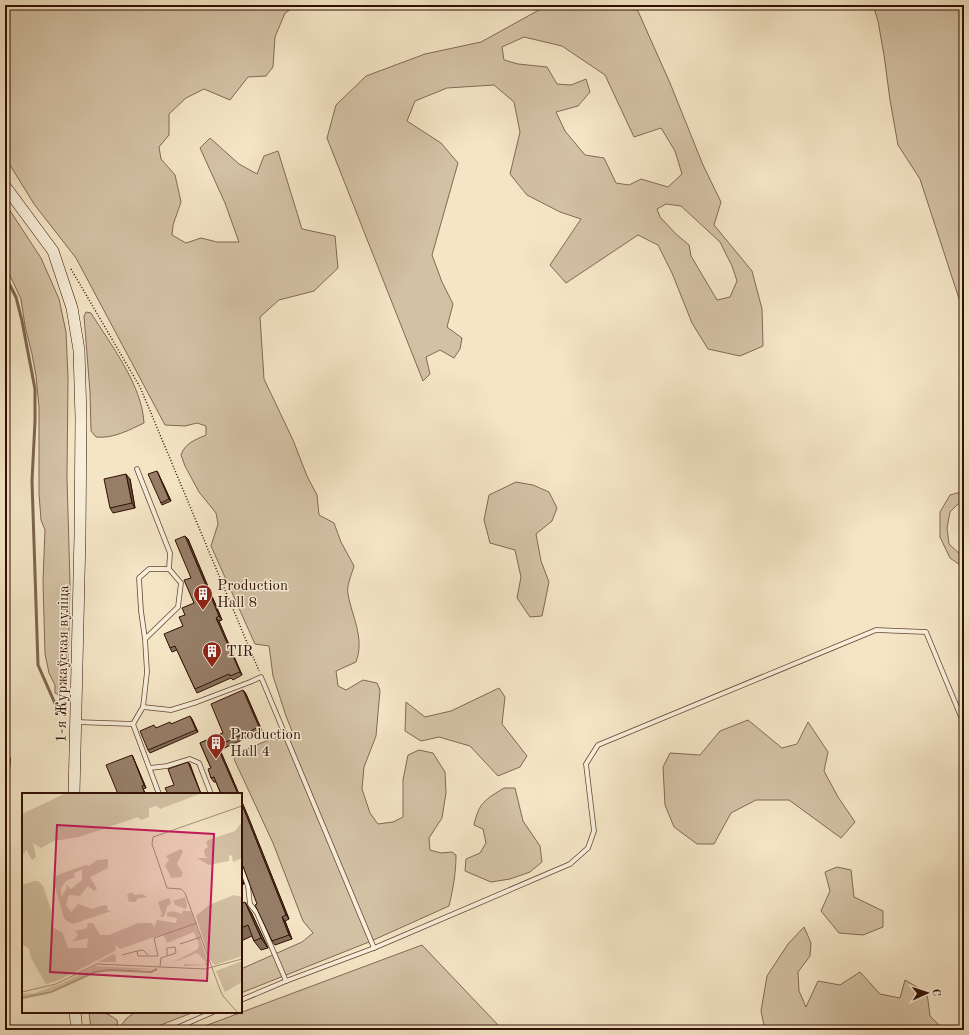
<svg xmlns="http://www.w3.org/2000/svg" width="969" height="1035" font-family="'Old Standard TT',serif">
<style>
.green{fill:#d3c1a4;stroke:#826854;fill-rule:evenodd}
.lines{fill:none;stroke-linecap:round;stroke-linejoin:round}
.stream{stroke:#7e6450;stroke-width:3}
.lane-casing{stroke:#624434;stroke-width:5.5}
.secondary-casing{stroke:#310f04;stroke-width:12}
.path{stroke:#310f04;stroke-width:1.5;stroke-dasharray:1 2;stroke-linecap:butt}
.lane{stroke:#f8eed9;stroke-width:4}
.secondary{stroke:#f8eed9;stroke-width:11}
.wall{fill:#816c59;stroke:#310f04}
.shaded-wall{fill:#695849;stroke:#310f04}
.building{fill:#967e68;stroke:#310f04}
.labels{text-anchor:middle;stroke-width:3;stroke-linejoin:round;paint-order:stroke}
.poi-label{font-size:15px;fill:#310f04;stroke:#f8eed9;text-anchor:start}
.street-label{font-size:15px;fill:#310f04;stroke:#f8eed9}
.inset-river{fill:none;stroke:#b29c83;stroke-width:2}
.inset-road{fill:none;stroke:#a68f78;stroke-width:1}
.view{fill:#c2185b;fill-opacity:0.15;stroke:#c2185b;stroke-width:2}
.inset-edge{fill:none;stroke:#310f04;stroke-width:2}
</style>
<rect width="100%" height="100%" fill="#f4e5c5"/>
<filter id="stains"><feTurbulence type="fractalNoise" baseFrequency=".005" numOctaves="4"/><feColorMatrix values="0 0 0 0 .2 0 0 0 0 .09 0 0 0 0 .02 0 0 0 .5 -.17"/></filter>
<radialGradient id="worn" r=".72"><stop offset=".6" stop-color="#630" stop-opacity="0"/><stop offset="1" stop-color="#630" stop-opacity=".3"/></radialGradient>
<g class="green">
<path d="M5,5H297L285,13L275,37L273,67L266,76L248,77L230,100L204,89L186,98L169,114V135L159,147L161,159L175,175L181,202L173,225L172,235L186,243L201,238L217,242H239L225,203L200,148L210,138L239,164L257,174L264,156L278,151L302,229L335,236L338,268L314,291L279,300L260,317L264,379L293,440L307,476L317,495L319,515L334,523L341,542L354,566C352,574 346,586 348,594C352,617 365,638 356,662L336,671L338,686L346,690L363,680L377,683L380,690L376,736L364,767L362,789L370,813L378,824L393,822L403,817V780L408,755L419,750L433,753L445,772L446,793L442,818L429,838L430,850L441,853L452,852L456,855C456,873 453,889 449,906L369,942L241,993V969L302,942L313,933L303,921L273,843L234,759L242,751L271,739L287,740L292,731L286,716L273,676L269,646L255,644L211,546L218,524L216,513L199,492L185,466L181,455C185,443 195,440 206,435V426L197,423L185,426L165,425L76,258L34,204L5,157Z"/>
<path d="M548,5H630L637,9L670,83L703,165L721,202L714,225L752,271L762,309L763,346L740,356L708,349L692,323L672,273L658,245L638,235L566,283L550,265L581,219L560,212L527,195L510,174L520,132L514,102L494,85L447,88L415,101L407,121L441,143L458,163L432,255L442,282L453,304L447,327L462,338L460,349L454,358L440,350L426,357L430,374L423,381L327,138L336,105L366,76L425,54L481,42ZM524,37L562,46L605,75L634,137L661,128L675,151L682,174L668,187L641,179L629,185L616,183L604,158L585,155L565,131L556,112L578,106L590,92L586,79L571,85L557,84L547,67L518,64L504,60L502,47ZM666,204L681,206L720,242L732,266L737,281L730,297L717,300L691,256L689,245L676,234L660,217L657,209Z"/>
<path d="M873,5H964V314L920,179L898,145L890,100L884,55L878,21Z"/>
<path d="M5,203L41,258L59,299L66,332L68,377L67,477L70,583L68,670L61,687L59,695L55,693V685L49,673L45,654L43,581L45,530L41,520L39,494V407L36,376L32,354L25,326L21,299L5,265Z"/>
<path d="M86,312L91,313C111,345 142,385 144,423C129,430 113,439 96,437L91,431L90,392L84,316Z"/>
<path d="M516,482L533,485L549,492L557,508L552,521L536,534L541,561L549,582L542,616L530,617L517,598L521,577L515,550L490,543L484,520L489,495Z"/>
<path d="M964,491V502L958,504L950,512L947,528L949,544L961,555L960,565L950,558L940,537V512L950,495Z"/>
<path d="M499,688L505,697L502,724L527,756L520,767L498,776L470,746L439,737L421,741L405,731L406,702L425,717L451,711Z"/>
<path d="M748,720L782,748L797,744L808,722L828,752L824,771L838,797L855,822L841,838L789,800H756L731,813L714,844H697L674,827L665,805L663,767L670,753L700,755L720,731Z"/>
<path d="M504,788H515L523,821L540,846L542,862L530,872L510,879L491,882L465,871L466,859L480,853L486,843L483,829L474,825C479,802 485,800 504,788Z"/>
<path d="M837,867L851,870L854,897L883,911V927L863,935L839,933L821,911L830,891L825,872Z"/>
<path d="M804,927L811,943L810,956L798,972L799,991L806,1007L818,981L840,985L860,972L880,994L900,998L905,980L927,993L930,1016L944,1030H765L761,1011L767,976L788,944Z"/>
<path d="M422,945L499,1026L502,1030H194Z"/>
<path d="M89,1012C102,1012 106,1012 117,1020L118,1030L126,1019L135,1012H194L148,1030H91Z"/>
</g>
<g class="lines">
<path class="stream" d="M5,276L16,297L22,321L35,389V421L32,481L38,665L57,708"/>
<defs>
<g id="lane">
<path d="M137,469L170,553L169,569"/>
<path d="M143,707L171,710L197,702L250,682L261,677L374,948"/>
<path d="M76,722L133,724L159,794"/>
<path d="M133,724L143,707L147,672L145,639L141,611L139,578L149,569H169L181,583L178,607L145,639"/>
<path d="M150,768L167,766L190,759L199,763L211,794"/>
<path d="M241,866L248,886L250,904L257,913L286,981"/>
<path d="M241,1000L286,981L374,948L570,864L588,848L594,831L586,764L598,745L876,630L926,632L964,724"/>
<path d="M172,1030L213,1012"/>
</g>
<g id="secondary">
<path d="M5,186L53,251L72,308L79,350L81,418L80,535L74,794"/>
<path d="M75,1012L77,1030"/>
</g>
</defs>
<use href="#lane" class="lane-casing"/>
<use href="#secondary" class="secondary-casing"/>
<path class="path" d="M71,269L140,387L259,671"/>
<use href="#lane" class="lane"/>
<use href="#secondary" class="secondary"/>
</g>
<g class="wall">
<path d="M158,473L171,501L162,505L161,503Z"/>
<path d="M130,479L135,508L113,513L110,508Z"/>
<path d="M188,539L222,620L219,621L222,631L242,675L233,680L231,678L197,693L195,689L177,650L172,652L170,648L183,626L185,615L194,603L191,578Z"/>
<path d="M243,690L246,694L262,731L220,750L239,794H221L216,782H214L211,778V768L200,743L223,733Z"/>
<path d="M192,719L198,732L150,753L148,750L156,728Z"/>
<path d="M5,753H6L10,758L9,780H5Z"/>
<path d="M132,755L133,757L146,788L143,789L146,794H118Z"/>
<path d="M241,800L289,919L285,921L292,939L275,945L272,941L242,863H241Z"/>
<path d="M241,876L244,884L241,885Z"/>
<path d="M241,904L251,912L268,948L261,950L254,941L252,936L241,941Z"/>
</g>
<g class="shaded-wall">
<path d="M157,471L158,473L171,501L169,499Z"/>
<path d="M126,474L130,479L135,508L132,503Z"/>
<path d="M185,536L188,539L222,620L219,616Z"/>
<path d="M216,618L219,621L242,675L240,672Z"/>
<path d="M243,690L246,694L262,731L259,727Z"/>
<path d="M190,716L192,719L198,732L196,730Z"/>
<path d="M217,746L220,750L239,794H238Z"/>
<path d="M6,753L10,758L9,780L5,775Z"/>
<path d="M132,755L133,757L146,788L144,785Z"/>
<path d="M188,762L190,764L201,794Z"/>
<path d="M241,800L248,816L289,919L286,915L241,802Z"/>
<path d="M241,876L244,884L241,880Z"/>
<path d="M245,902L251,912L268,948L261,938Z"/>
<path d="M282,917L285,921L292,939L289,935Z"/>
</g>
<g class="building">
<path d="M157,471L169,499L161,503L148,474Z"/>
<path d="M126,474L132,503L110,508L104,479Z"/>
<path d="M185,536L219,616L216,618L240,672L230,676L229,674L195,689L175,646L170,648L164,634L183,626L179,617L185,615L182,608L194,603L184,580L191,578L175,540Z"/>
<path d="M243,690L259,727L217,746L238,794H221L214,777L211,778L208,769L211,768L200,743L223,733L211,704Z"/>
<path d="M190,716L196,730L148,750L140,731L154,725L156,728L170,722L171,724Z"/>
<path d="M5,753H6L5,775Z"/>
<path d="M132,755L144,785L142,786L145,794H118L106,765Z"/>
<path d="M188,762L201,794H168L165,788L174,785L168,769Z"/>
<path d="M241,802L286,915L282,917L289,935L272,941L255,905L257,904L241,861Z"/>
<path d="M245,902L261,938L254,941L248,925L241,928V904Z"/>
</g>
<defs>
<symbol id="building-pin" viewBox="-11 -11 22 30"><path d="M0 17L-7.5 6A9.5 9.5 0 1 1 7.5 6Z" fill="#8f2418" stroke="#f8eed9"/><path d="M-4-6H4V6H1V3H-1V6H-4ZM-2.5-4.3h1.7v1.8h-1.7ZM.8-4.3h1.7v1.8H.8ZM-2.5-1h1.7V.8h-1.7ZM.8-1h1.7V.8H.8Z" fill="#fff"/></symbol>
</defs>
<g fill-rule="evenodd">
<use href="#building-pin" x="192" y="583" width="22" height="30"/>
<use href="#building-pin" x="201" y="640" width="22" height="30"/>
<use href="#building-pin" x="205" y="732" width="22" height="30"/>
</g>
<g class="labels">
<g class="poi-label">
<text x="217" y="590">Production<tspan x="217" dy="17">Hall 8</tspan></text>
<text x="226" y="656">TIR</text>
<text x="230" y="739">Production<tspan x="230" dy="17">Hall 4</tspan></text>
</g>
<g class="street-label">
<text transform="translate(62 664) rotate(-89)" y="5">1-я Журжаўская вуліца</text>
</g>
</g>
<g transform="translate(22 793)">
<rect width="220" height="220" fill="#f4e5c5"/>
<path d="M44,0H180L138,16L135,13L127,15V24L119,27L116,24L57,44L32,48L19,55L11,50L14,64L10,67L5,58L3,57V61L0,60V21ZM220,29V65L211,69L210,63L207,62V68L187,72L175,65H186L183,63L182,57L186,54L184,50L186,47L213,38ZM159,56L161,58L155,71L161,80L159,84L149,85L143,72L147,67L144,63ZM86,66V75L68,84L75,96L72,98L66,93L58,103L47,102L44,112L49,119L56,111L70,116L82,112L86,113L85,117L89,118L51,131L46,129L42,125L31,87L34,83L46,78L64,72L67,73L75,67ZM60,77V87L49,96L44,91L45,95L39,104V95L44,88L53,84L52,80ZM12,88H16L21,93L29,117L30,134L41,140L46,155H65L66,145L50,149L56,142L53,138L65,135L66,130H71L78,142H87L116,130H130L132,134L135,127L154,130L155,125L145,123V120L151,118L160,121L161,117L165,118H169L187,172L162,173V171L182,172L184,169L175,160L150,170L176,156L177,151L172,139L145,150L141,141L98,156L94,152L93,158L37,187L24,191L9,165L7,156L0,151V92ZM109,99L113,102L120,101L125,104L115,106L114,109H107L105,102ZM212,102L220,104V163L193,172L188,167L174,123L187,112ZM163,104L165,112L164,116L153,112L151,108ZM147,105L149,110L145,114L142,124L137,123L140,121L136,109ZM91,161L94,163V169H76ZM220,168V189L203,199L194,178ZM73,173L134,176L73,179L27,198L0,204V201L13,200L41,190Z" fill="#d3c1a4" fill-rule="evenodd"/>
<path class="inset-river" d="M0,205L29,199L73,179L87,177L129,179L135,176"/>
<path class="inset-road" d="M158,151L179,144M100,162L115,158M126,162L121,157L115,158L116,163H136M136,163L132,145L175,130M138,174L139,165L154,160L153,154L145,155V163M0,199L34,191L75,171L183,176L220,166M216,220L201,203L197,194L163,100L159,96L145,95L130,51L131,44L220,13"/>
<path class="view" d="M35,32L192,41L185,188L28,179Z"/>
<rect width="220" height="220" class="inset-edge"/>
</g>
<rect width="969" height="1035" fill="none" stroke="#f4e5c5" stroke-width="20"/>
<rect x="6" y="6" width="957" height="1023" fill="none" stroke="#310f04" stroke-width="2"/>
<rect x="10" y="10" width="949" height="1015" fill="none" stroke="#310f04"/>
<g transform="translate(927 993) rotate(87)" stroke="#f8eed9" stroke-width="3" paint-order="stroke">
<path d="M0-3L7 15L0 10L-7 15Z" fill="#310f04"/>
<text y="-6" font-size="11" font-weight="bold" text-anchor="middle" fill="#310f04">С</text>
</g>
<rect width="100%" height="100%" filter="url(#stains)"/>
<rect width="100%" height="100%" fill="url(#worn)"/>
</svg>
